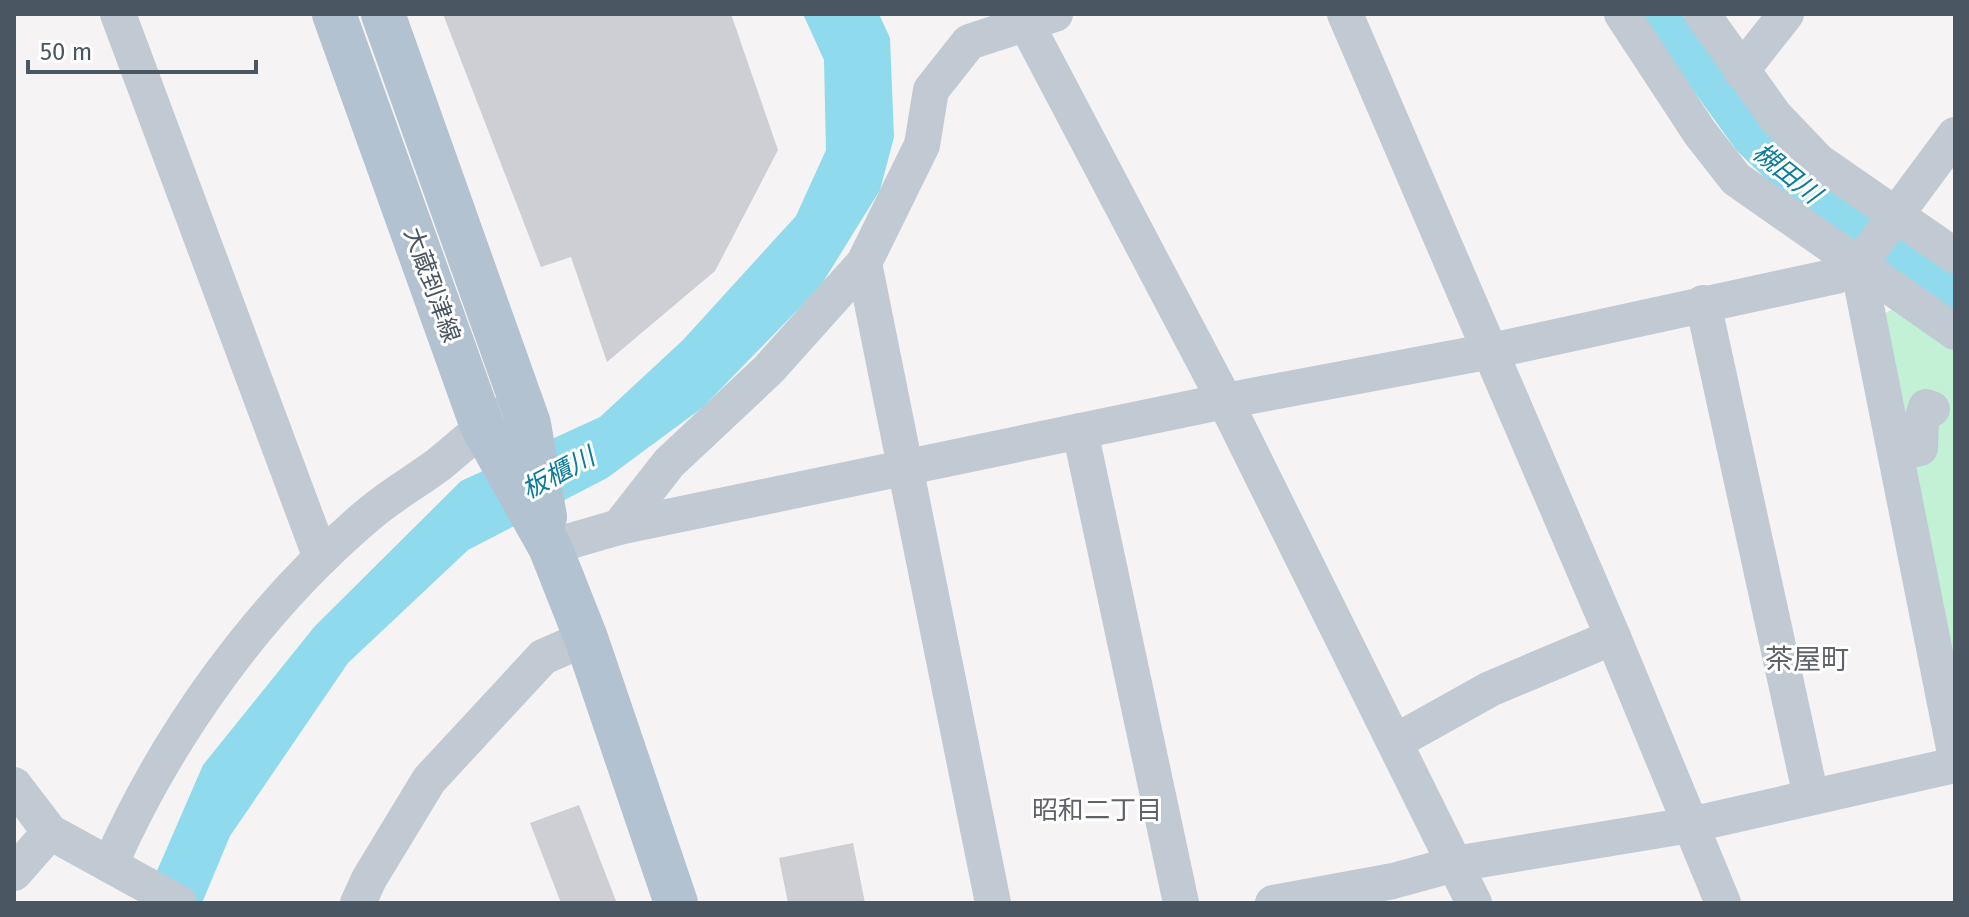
<svg xmlns="http://www.w3.org/2000/svg" width="1969" height="917" font-family="'Fira Sans','Noto Sans JP',sans-serif">
<style>
.green{fill:#c3f1d5}
.water{fill:#90daee}
.building{fill:#cdcfd5}
.lines{fill:none;stroke-linecap:round;stroke-linejoin:round}
.minor{stroke:#c1cad2;stroke-width:36}
.major{stroke:#b3c2d1;stroke-width:44}
.labels{text-anchor:middle;stroke-width:6;stroke-linejoin:round;paint-order:stroke}
.street-label{font-size:24px;fill:#4a5661;stroke:#fff}
.water-label{font-size:26px;font-style:italic;fill:#0c7c9b;stroke:#fff}
.neighbourhood-label{font-size:26px;fill:#5f6368;stroke:#fff}
.quarter-label{font-size:28px;fill:#5f6368;stroke:#fff}
</style>
<rect width="100%" height="100%" fill="#f5f3f3"/>
<path class="green" d="M1895,308L1955,345V711L1878,317Z"/>
<g class="water">
<path d="M803,14H879L890,38L894,137L880,190L820,287L702,408L607,478L468,550L348,663L230,836L202,903H143L203,765L315,626L461,481L600,417L683,340L796,216L826,150L824,60Z"/>
<path d="M1638,14H1682L1756,116L1955,269V314L1784,196L1737,151Z"/>
</g>
<g class="building">
<path d="M443,14H731L778,150L715,271L607,362L571,257L541,267Z"/>
<path d="M579,805L616,901L609,903H561L530,823Z"/>
<path d="M853,843L865,903H788L779,858Z"/>
</g>
<g class="lines">
<g class="minor">
<path d="M118,14L321,558"/>
<path d="M1021,14L1225,401L1474,903"/>
<path d="M1345,14L1613,637L1723,903"/>
<path d="M1622,14L1700,133L1736,179L1955,332"/>
<path d="M1702,14L1775,116L1818,161L1955,256"/>
<path d="M1741,71L1786,14"/>
<path d="M864,263L993,903"/>
<path d="M1858,266L1955,753"/>
<path d="M1858,266L1955,135"/>
<path d="M1703,303L1811,797"/>
<path d="M1080,431L1181,903"/>
<path d="M1907,451L1920,448L1921,424L1926,407L1932,409"/>
<path d="M619,527L669,463L769,369L864,263L922,145L931,90L969,42L1055,14"/>
<path d="M550,547L619,527L1225,401L1491,351L1836,276L1858,266"/>
<path d="M1395,742L1490,689L1613,637"/>
<path d="M14,785L50,832L179,903"/>
<path d="M110,865C167,735 259,607 368,515C390,496 415,482 438,465C461,447 480,427 505,413"/>
<path d="M14,873L50,832"/>
<path d="M358,903L369,879L429,780L543,657L586,638"/>
<path d="M1273,903L1393,881L1455,864L1690,825L1955,765"/>
</g>
<g class="major">
<path d="M334,14L482,426L550,547L586,638L676,903"/>
<path d="M383,14L529,424L545,517"/>
</g>
</g>
<g class="labels">
<g class="street-label">
<text transform="translate(432 285) rotate(70)" y="8">大蔵到津線</text>
</g>
<g class="water-label">
<text transform="translate(1787 173) rotate(39)" y="9">槻田川</text>
<text transform="translate(558 473) rotate(-28)" y="9">板櫃川</text>
</g>
<g class="neighbourhood-label">
<text x="1097" y="819">昭和二丁目</text>
</g>
<g class="quarter-label">
<text x="1807" y="669">茶屋町</text>
</g>
</g>
<rect width="1969" height="917" fill="none" stroke="#4a5661" stroke-width="32"/>
<path d="M28 60v12h228v-12" fill="none" stroke="#4a5661" stroke-width="4"/>
<text x="40" y="60" font-size="24" fill="#4a5661" stroke="#ffffff" stroke-width="6" paint-order="stroke">50 m</text>
</svg>
